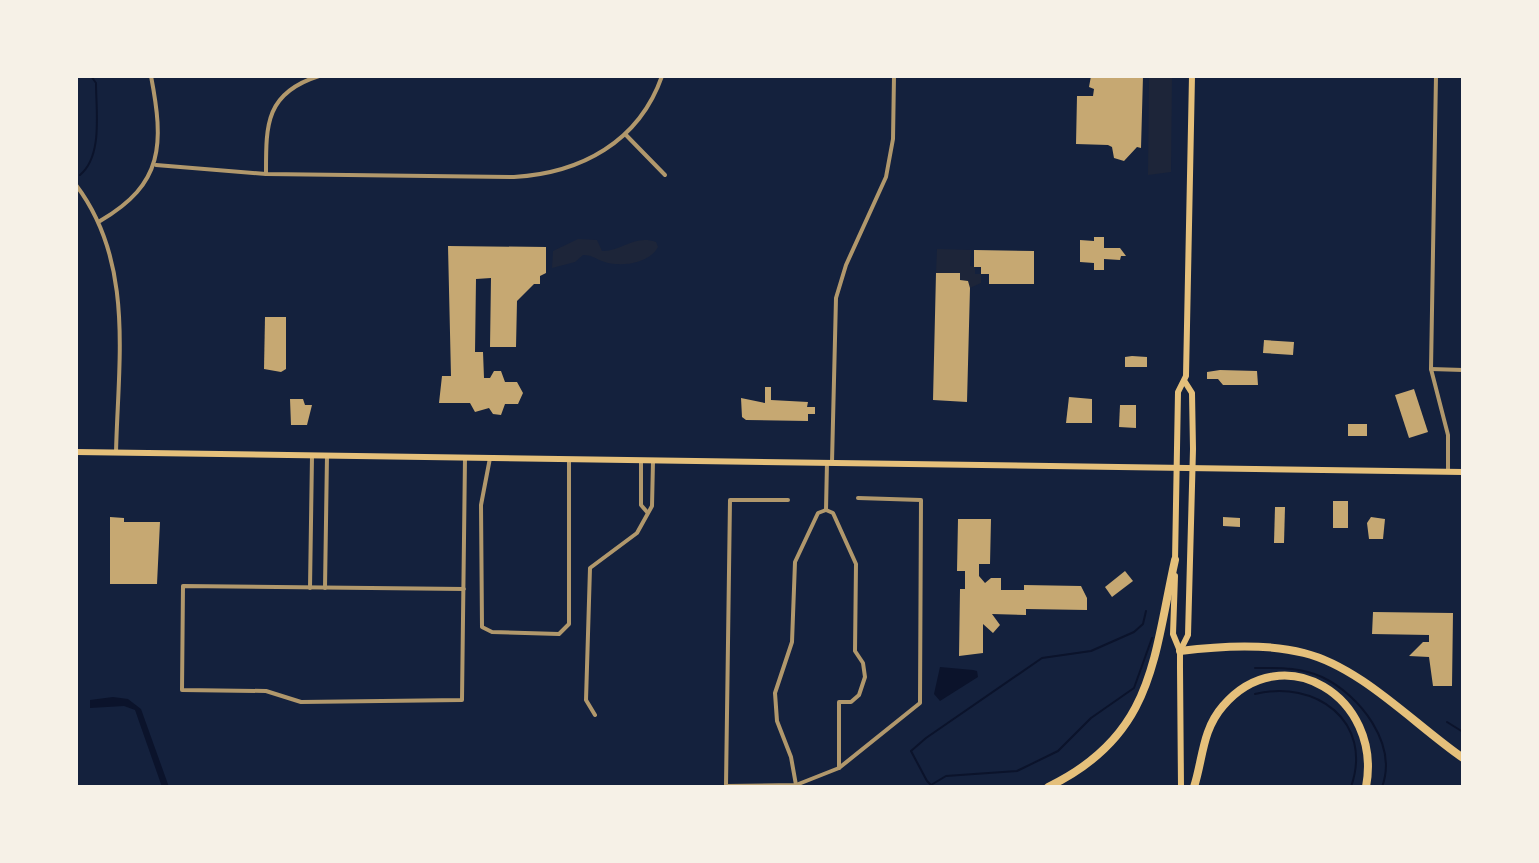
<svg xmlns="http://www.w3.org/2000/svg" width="1539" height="863" font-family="Quicksand,sans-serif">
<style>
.green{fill:#1d2539}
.water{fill:#0b132b}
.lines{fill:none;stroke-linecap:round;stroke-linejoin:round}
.stream{stroke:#0b132b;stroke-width:2}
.building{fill:#c6a872}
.minor{stroke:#b1986c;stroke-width:4}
.secondary{stroke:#e5c07b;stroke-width:6}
.motorway{stroke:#e5c07b;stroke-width:8}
</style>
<rect width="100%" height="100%" fill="#14213d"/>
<g class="green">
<path d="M1149,76H1172L1171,172L1148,175Z"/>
<path d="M578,239L597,240L602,251C621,252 634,234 656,242L658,247C649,264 619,268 602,261C594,258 592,255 583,255L575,262L552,268L553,251Z"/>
<path d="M937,249L971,250L970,266L975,267V274H981V283L970,288L960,280V273H936Z"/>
</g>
<g class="water">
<path d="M940,667L973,670L977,671L978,677L940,701L934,694Z"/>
<path d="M113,697L128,699L141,709L169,787H162L135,710L124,706L90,708V700Z"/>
</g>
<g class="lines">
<g class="stream">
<path d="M80,175C103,156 96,111 96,83L91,76"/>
<path d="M1146,611L1143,624L1134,632L1091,651L1042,658L926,738L911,751L927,781L931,785L946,776L1017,771L1058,751L1091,718L1134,688L1152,638"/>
<path d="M1255,668C1279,668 1300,667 1322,677C1360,695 1398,744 1382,787"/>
<path d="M1255,694C1315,679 1374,721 1351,787"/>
<path d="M1447,722L1463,732"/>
</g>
</g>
<g class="building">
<path d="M1091,76H1143L1141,148L1137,147L1124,161L1114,158L1112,147L1108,145L1076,144L1077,96H1093L1094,89L1089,87Z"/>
<path d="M1094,237H1104V248H1120L1126,256H1121L1120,260L1104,259V270H1094V263L1080,262V240L1094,241Z"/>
<path d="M448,246L546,247V273L540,276V284H534L517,301L516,347H490L491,278L476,279L475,352H483L484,378H490L494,371H501L505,382H517L523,393L518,404H505L501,415L493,414L489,408L475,412L470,403H439L442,376H451Z"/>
<path d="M974,250L1034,251V284H989V274H981V267H974Z"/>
<path d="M936,273H960V280L968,281L970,288L967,402L933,400Z"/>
<path d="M265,317H286V369L281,372L264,369Z"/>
<path d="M1264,340L1294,342L1293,355L1263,353Z"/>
<path d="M1132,356L1147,357V367H1125V357Z"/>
<path d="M1220,370L1257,371L1258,385H1223L1218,379H1207V372Z"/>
<path d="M765,387H771V400L808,402L807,407H815V414H808V421L746,420L742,417L741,398L765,403Z"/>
<path d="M1414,389L1428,432L1409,438L1395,395Z"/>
<path d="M1069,397L1092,399V423H1066Z"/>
<path d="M290,399H303L305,405H312L307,425H291Z"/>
<path d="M1120,405H1136V428L1119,427Z"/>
<rect x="1348" y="424" width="19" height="12"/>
<rect x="1333" y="501" width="15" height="27"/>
<path d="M1275,507H1285L1284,543H1274Z"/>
<path d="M110,517L124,518V522H160L157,584H110Z"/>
<path d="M1223,517L1240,518V527L1223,526Z"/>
<path d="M1371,517L1385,519L1383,539H1369L1367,523Z"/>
<path d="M958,519H991L990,564H979V576L985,583L991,578H1001V590H1024V585L1081,586L1087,598V610L1026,609V615L992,614L1000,625L993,633L983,624V653L959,656L960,589H965V571H957Z"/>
<path d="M1125,571L1133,581L1112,597L1105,587Z"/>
<path d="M1373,612L1453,613L1452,686H1433L1429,657L1409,656L1423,642H1429V635L1372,634Z"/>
</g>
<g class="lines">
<g class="minor">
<path d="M1436,76L1431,369L1448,435V471"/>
<path d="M626,135L665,175"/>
<path d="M156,165L266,174L514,177C581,173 639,142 662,76"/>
<path d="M266,174C266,125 265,93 319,76"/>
<path d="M76,185C135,263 118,361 116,453"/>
<path d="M100,221C164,184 164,144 151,76"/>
<path d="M1431,369L1463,370"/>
<path d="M490,458L481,505L482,627L492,632L559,634L569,624V459"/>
<path d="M641,461V505L647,512"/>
<path d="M832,462L836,298L846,265L886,177L893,139L894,76"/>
<path d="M788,500H730L726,786L796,785L839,768L920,703L921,500L858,498"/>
<path d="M826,510L833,513L856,564L855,651L863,663L865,677L859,695L851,702H839V768"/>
<path d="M826,510L827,462"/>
<path d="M310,588L312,456"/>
<path d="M325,588L327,456"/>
<path d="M464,589L183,586L182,690L266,691L301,702L462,700L465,458"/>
<path d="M595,715L586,700L590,568L637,533L652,506L653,461"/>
<path d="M796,785L791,757L777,721L775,693L792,642L795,562L818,513L826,510"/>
</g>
<g class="secondary">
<path d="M76,452L1463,472"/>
<path d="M1175,561L1178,392L1186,376L1192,76"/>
<path d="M1175,576L1173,634L1180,651"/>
<path d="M1181,787L1180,668V651L1188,635L1193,449L1192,393L1185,382"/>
</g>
<g class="motorway">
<path d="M1180,651C1219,646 1266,643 1304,653C1361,667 1415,725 1463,758"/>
<path d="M1048,787C1154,736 1153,659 1175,560"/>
<path d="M1194,787C1203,759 1202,730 1223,706C1283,636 1383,697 1366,787"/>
</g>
</g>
<rect width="1539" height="863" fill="none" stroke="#f6f1e7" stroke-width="156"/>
</svg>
